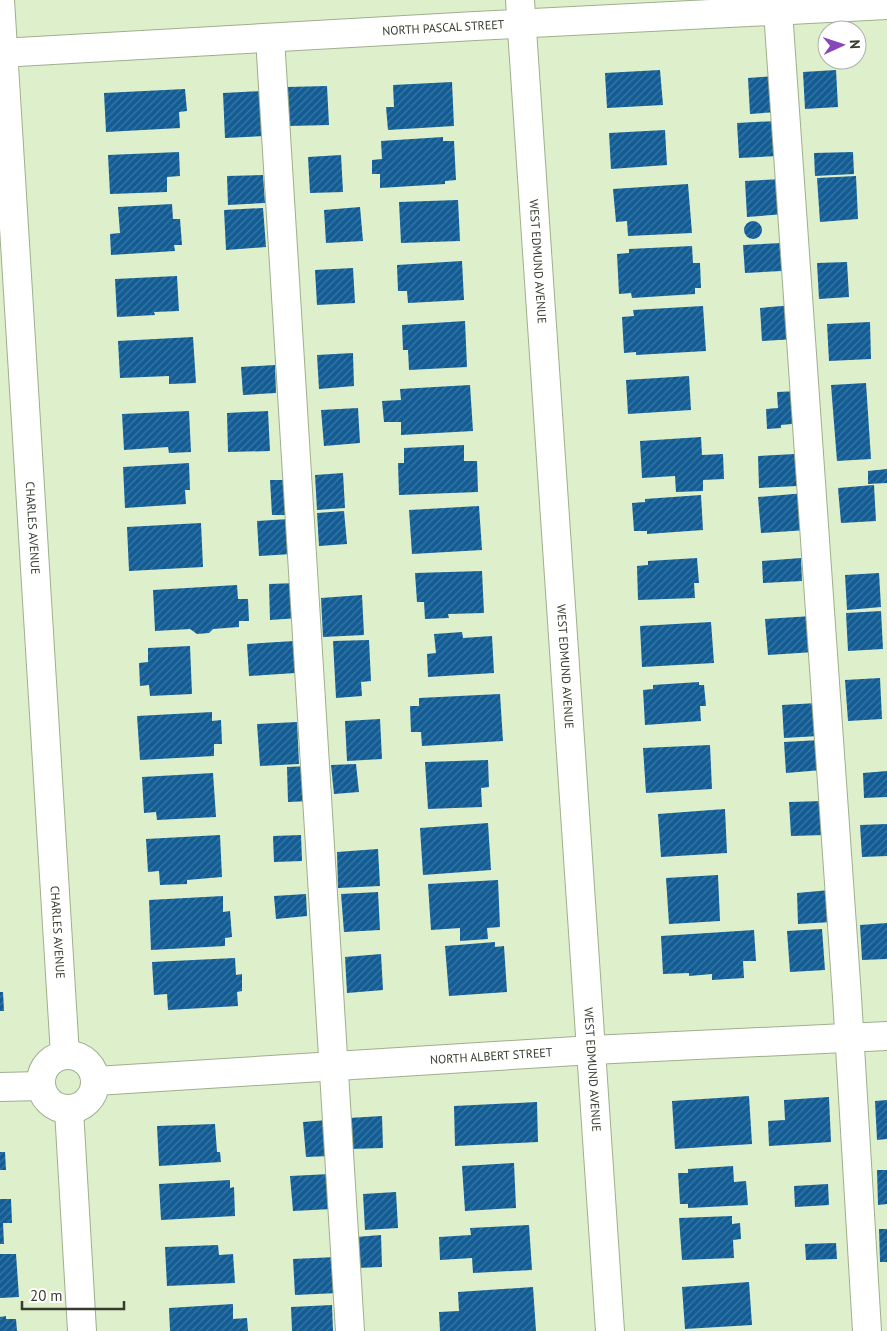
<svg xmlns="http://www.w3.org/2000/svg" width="887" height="1331" font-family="'PT Sans',sans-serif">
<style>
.building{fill:url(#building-hatch)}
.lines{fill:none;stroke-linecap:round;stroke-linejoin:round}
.minor-casing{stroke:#9faf8d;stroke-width:30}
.minor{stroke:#fff;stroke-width:28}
.labels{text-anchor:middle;stroke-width:5;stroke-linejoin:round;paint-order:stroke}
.street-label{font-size:12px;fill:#353c2e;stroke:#fff}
</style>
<defs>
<pattern id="building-hatch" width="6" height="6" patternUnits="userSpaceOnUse" patternTransform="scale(1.25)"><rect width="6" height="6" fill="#125d96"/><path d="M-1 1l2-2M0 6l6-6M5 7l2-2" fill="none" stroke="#3e77a0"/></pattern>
</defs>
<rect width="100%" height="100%" fill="#deefcb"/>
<g class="building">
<path d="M660,70L663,105L607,108L605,73Z"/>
<path d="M836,70L838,107L805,109L803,72Z"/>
<path d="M775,76L777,112L750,114L748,78Z"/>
<path d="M452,82L454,126L388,130L386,107H394L393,85Z"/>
<path d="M327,86L329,125L289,126L287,87Z"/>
<path d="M185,89L187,111L179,112L180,128L106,132L104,93Z"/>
<path d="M263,91L265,136L225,138L223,93Z"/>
<path d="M776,121L778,156L739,158L737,123Z"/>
<path d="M665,130L667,165L611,169L609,133Z"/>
<path d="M443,137V141H454L456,180L445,181V184L380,188V174H372V160L382,159L381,141Z"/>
<path d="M179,152L180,176L167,177V192L110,194L108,155Z"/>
<path d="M853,152L854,174L815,176L814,153Z"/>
<path d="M341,155L343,192L310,193L308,157Z"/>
<path d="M263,175L265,203L228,205L227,176Z"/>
<path d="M856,176L858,219L820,222L817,178Z"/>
<path d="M783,179L785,214L747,217L745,181Z"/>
<path d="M688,184L692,233L628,236L627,221L616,222L613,189Z"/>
<path d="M458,200L460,241L401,243L399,202Z"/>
<path d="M172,204L173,219H180L182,245H174L175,251L111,255L110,234L120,233L118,207Z"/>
<path d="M360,207L363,241L326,243L324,210Z"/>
<path d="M263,208L266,247L226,250L224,210Z"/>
<circle cx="753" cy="230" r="9"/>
<path d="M781,243L782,271L745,273L743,245Z"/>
<path d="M692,246L693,263H700L701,288H695V294L632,298L631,293L619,294L617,254L629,253V249Z"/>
<path d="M462,261L464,300L408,303L407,291H398L397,265Z"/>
<path d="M847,262L849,297L819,299L817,263Z"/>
<path d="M353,268L355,303L317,305L315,270Z"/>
<path d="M177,276L179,311L154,312L155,315L117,317L115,279Z"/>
<path d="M793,305L796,339L762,341L760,308Z"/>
<path d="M703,306L706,351L636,355V352L624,353L622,317L634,316L633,310Z"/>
<path d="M465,321L467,367L409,370L408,350H403L402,325Z"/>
<path d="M870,322L871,359L829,361L827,324Z"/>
<path d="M193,337L196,383L169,384V376L120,378L118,341Z"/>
<path d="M353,353L354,386L319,389L317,355Z"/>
<path d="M275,365L276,393L243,395L241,367Z"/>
<path d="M689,376L691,410L628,414L626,380Z"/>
<path d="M866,383L871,459L837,461L831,385Z"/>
<path d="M470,385L473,431L401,435V422H384L382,401L401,400L400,389Z"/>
<path d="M800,391L802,423L781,425V428L767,429L766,409L778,408L777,392Z"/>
<path d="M358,408L360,443L324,446L321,410Z"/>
<path d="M189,411L191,452L169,453L168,447L124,450L122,414Z"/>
<path d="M268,411L270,451L228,452L227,413Z"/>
<path d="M701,437L702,455L723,454L724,479L703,480V491L676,492L675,476L642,478L640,441Z"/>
<path d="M464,445V461H477L478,492L399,495L398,463H404V448Z"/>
<path d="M795,454L797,486L759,488L758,456Z"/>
<path d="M189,463L190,490H185L186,504L125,508L123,467Z"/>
<path d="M887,469V483L868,484V471Z"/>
<path d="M343,473L345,508L317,510L315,475Z"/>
<path d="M270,480H292L293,515H272Z"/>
<path d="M874,485L876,521L841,523L838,488Z"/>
<path d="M805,493L807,530L761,533L758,497Z"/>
<path d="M701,495L703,530L647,534V531H634L632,503L645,502V499Z"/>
<path d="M479,506L482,550L412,554L409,510Z"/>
<path d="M344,511L347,544L319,546L317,513Z"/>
<path d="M289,519L292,554L259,556L257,521Z"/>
<path d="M201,523L203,567L129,571L127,527Z"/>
<path d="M697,558L699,583H694L695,598L638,600L637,566L648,565V561Z"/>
<path d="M801,558L802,581L763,583L762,561Z"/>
<path d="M482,571L484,613L448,614L449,618L425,619L424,602H417L415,573Z"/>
<path d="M879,573L881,607L847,610L845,575Z"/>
<path d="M297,583L299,618L270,620L269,584Z"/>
<path d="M237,585L238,599H248L249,621H239V627L213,629L209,633L197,634L190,629L155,631L153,590Z"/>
<path d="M362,595L364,635L323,637L321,598Z"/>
<path d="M881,611L883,649L848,651L846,613Z"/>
<path d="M812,616L814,652L768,655L765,619Z"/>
<path d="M711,622L714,663L642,667L640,626Z"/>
<path d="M462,632L463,638L492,636L494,673L428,677L427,654L436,653L434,634Z"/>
<path d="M369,640L371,681L361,682L362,696L336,698L333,641Z"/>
<path d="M294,641L295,673L249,676L247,644Z"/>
<path d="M190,646L192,694L150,696L149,685L140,686L139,663L148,662V648Z"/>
<path d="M880,678L882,719L848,721L845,680Z"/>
<path d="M699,682V685H704L706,706H700L701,721L645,725L643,690L653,689V685Z"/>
<path d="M500,694L503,741L422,746L421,732H411L410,706H419V698Z"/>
<path d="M817,703L819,736L784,738L782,705Z"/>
<path d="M212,712V721L221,720L222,744H214V756L140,760L137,716Z"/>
<path d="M380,719L382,759L347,761L345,721Z"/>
<path d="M297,722L299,764L260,766L257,724Z"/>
<path d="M820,740L822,770L786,773L784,742Z"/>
<path d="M710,745L712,789L646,793L643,748Z"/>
<path d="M488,760L489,787L481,788L482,807L428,809L425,762Z"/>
<path d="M356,764L359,792L334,794L331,765Z"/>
<path d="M309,766L311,801L288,802L287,767Z"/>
<path d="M887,771V797L864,798L863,773Z"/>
<path d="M213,773L216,817L157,820L156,812L144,813L142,777Z"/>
<path d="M824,801L825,835L791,836L789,802Z"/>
<path d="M725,809L727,853L661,857L658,814Z"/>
<path d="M488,823L491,870L423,875L420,828Z"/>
<path d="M887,824V856L862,857L860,825Z"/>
<path d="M220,835L222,877L187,880V884L160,885L159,871L148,872L146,839Z"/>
<path d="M301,835L302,861L274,862L273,836Z"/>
<path d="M378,849L380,886L338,888L337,852Z"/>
<path d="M718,875L720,921L669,924L666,878Z"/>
<path d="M498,880L500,927L487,928L488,939L460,941V928L431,930L428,884Z"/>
<path d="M830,890L832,922L798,924L797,893Z"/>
<path d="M378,892L380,930L344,932L341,894Z"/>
<path d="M306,894L307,916L276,919L274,896Z"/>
<path d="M223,896V912L230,911L232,937L225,938V946L151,950L149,900Z"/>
<path d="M887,923V959L862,960L860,925Z"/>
<path d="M822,929L825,970L790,972L787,931Z"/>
<path d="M754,930L756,961H743L744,978L712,980V974L689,976V973L663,974L661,936Z"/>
<path d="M495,942V947L504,946L507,992L449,996L445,946Z"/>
<path d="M381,954L383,990L347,993L345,957Z"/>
<path d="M235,958L236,975L242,974V991L237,992L238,1006L168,1010L167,994L154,995L152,962Z"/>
<path d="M0,992H3L4,1011H0Z"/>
<path d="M749,1096L752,1144L675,1149L672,1101Z"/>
<path d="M829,1097L831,1142L769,1146L768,1121L785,1120L784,1100Z"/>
<path d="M887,1100V1139L877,1140L875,1101Z"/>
<path d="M537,1102L538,1142L455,1146L454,1106Z"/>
<path d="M382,1116L383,1148L350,1149L349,1118Z"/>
<path d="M327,1120L330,1156L306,1157L303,1122Z"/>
<path d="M215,1124L217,1152H220L221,1162L159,1166L157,1126Z"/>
<path d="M0,1152H5L6,1170H0Z"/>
<path d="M514,1163L516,1208L465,1211L462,1166Z"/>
<path d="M733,1166L734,1182L746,1181L748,1205L688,1208V1204H680L678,1173H688V1169Z"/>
<path d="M877,1170H887V1204L878,1205Z"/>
<path d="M330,1174L332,1209L293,1211L290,1176Z"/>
<path d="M230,1180V1188L234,1187L235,1216L161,1220L159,1184Z"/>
<path d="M828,1184L829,1205L795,1207L794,1186Z"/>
<path d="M396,1192L398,1228L365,1230L363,1194Z"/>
<path d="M0,1199H11L12,1223H3L4,1244H0Z"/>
<path d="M732,1216V1224L740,1223L741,1239L733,1240L734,1258L682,1260L679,1218Z"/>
<path d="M529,1225L532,1270L473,1273L472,1258L440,1260L439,1237L471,1235L470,1228Z"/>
<path d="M879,1229H887V1262H880Z"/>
<path d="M381,1235L382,1267L357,1268L356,1237Z"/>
<path d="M836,1243L837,1259L806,1260L805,1244Z"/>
<path d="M218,1245L219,1255L233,1254L235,1283L167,1286L165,1247Z"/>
<path d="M0,1254H16L19,1297L0,1298Z"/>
<path d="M336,1257L338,1293L295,1295L293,1259Z"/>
<path d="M749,1282L752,1325L685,1329L682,1287Z"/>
<path d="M533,1287L536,1331H440L439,1312L459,1311L458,1292Z"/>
<path d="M233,1304V1319L247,1318L248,1331H170L169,1308Z"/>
<path d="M332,1305L333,1331H292L291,1307Z"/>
<path d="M6,1316V1319H16L17,1331H0V1317Z"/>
</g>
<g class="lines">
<defs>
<g id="minor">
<path id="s1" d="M0,0L65,1055"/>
<path id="s2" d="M520,0L610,1331"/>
<path d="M778,11L847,997L867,1331"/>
<path d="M270,38L350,1331"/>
<path id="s3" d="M0,53L475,26L887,5"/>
<circle cx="68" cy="1082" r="27"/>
<path id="s4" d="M96,1081L592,1050L887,1036"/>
<path d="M0,1087L41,1086"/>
<path d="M69,1110L82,1331"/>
</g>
</defs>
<use href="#minor" class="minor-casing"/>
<use href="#minor" class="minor"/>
</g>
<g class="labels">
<g class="street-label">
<text dy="4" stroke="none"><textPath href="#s3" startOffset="444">NORTH PASCAL STREET</textPath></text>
<text dy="4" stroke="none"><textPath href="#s2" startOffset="262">WEST EDMUND AVENUE</textPath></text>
<text dy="4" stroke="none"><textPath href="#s1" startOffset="529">CHARLES AVENUE</textPath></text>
<text dy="4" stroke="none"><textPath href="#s2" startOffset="668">WEST EDMUND AVENUE</textPath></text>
<text dy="4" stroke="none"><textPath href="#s1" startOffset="934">CHARLES AVENUE</textPath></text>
<text dy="4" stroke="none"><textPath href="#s4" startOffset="396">NORTH ALBERT STREET</textPath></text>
<text dy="4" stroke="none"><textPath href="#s2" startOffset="1072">WEST EDMUND AVENUE</textPath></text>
</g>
</g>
<g transform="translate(842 45) rotate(87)"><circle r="24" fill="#ffffff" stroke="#aeb1ab"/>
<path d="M0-4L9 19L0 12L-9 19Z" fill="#8846ba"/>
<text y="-8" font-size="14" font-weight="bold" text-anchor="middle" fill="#353c2e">N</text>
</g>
<path d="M22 1301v8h102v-8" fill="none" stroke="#353c2e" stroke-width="2.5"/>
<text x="30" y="1301" font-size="15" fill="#353c2e" stroke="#ffffff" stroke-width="4" paint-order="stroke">20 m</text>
</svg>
